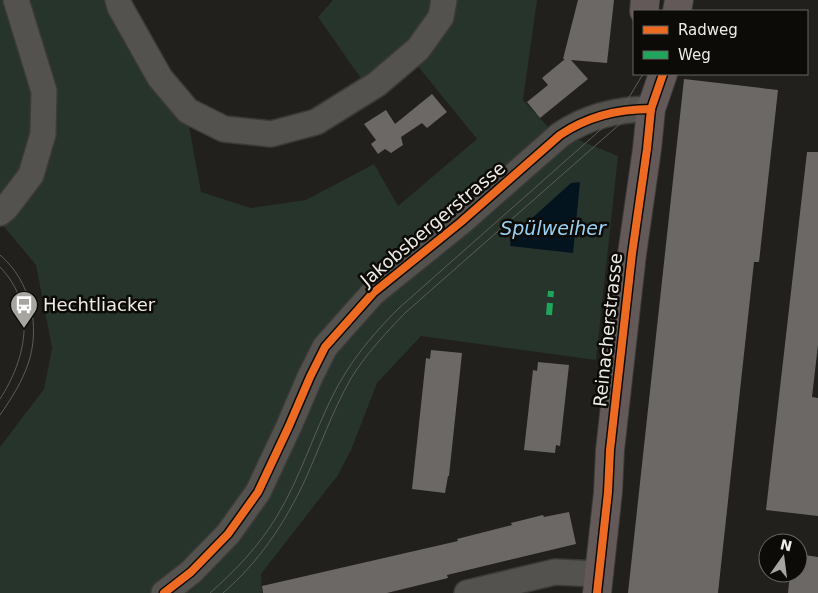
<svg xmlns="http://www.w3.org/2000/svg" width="818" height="593" font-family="'DejaVu Sans',sans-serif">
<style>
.green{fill:#26342b}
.water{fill:#03141e}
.building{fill:#6b6865}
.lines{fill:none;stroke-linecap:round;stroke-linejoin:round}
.minor-casing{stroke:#3c3a37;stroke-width:28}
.major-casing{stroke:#3c3a37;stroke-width:30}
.minor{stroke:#53524e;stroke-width:25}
.major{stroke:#635959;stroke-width:28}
.tram{stroke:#5e5c58;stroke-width:1}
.quiet{stroke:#20a55d;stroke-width:6;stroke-dasharray:12 6;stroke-linecap:butt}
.cycleway-casing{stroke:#0c0b07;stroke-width:11}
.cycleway{stroke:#ed6a23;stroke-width:8}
.labels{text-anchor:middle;stroke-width:5;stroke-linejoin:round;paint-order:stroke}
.street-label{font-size:18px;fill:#efece6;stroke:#0c0b07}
.poi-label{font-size:18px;fill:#efece6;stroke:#0c0b07;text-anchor:start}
.water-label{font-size:19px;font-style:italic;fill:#99d2f4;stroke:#0c0b07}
</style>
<rect width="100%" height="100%" fill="#22201c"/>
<path class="green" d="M0,0H107L188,121L201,192L251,208L306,200L374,164L398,206L477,139L403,48L389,60L362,80L318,17L333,0H537L523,100L549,128L618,156L596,360L421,336L377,383L351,450L338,475L261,574L262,593H0V447L44,389L52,348L36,265L0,222Z"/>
<path class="water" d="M571,183L580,182L573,253L510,246L511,237Z"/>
<g class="building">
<path d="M578,0H614L607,63L571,60L588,79L540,118L527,102L548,85L542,78L565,59H563Z"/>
<path d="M684,79L778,90L759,262H754L718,593H628Z"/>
<path d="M432,94L447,112L427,128L422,123L401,137L403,145L391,153L385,149L378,154L371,144L376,140L364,124L386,110L395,124Z"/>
<path d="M807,152H818V345L812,397L818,398V516L766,510Z"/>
<path d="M431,350L462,353L449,476H448L445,493L412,489L426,358L430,359Z"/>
<path d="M538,362L569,365L560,446L556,445L555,453L524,450L533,370L537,371Z"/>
<path d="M569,512L576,544L447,575L448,578L387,593H263L262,586L458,541L457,539L512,525L511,523L543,515L544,517Z"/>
<path d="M798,554L818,557V593H788L790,573H798Z"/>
</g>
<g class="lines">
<defs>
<g id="minor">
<path d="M118,0L120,7L160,78L188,111L224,129L271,134L316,122L377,84L418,49L441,17L444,0"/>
<path d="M0,213L6,208L31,175L43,134L44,91L16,0"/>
<path d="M164,593L191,572L228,534L258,492L289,426L310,377L325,347L373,293L461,222L560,135C588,116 617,109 651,109"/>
<path d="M467,593L555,572L599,574"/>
</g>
<g id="major">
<path d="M644,11L645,0"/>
<path d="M677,11L679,0"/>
<path d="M597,593L608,492L610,450L632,254L647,149L651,109L663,74"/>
</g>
</defs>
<use href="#minor" class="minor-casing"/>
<use href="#major" class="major-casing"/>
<use href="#minor" class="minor"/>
<use href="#major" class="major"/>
<g class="tram">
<path d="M658,11L659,0"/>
<path d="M666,11L667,0"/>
<path d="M0,255C31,281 41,327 28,364C22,382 11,399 0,415"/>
<path d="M0,267C38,306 26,359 0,399"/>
<path d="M210,593C236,570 259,546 277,516C300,478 313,435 333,395C350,361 373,334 399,308L615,117L625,104L643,74"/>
<path d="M223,593C259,562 285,523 305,480C320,447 332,412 350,380C365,355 385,334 405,313L621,123L638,103L653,74"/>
</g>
<path class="quiet" d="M549,315L551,291"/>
<defs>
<g id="cycleway">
<path d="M164,593L191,572L228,534L258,492L289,426L310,377L325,347L373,293L461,222L560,135C588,116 617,109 651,109"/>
<path d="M597,593L608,492L610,450L632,254L647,149L651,109L663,74"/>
</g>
</defs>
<use href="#cycleway" class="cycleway-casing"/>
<use href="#cycleway" class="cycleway"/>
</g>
<defs>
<symbol id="bus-pin" viewBox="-11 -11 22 30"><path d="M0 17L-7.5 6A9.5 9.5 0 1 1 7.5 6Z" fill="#a7a59f" stroke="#0c0b07"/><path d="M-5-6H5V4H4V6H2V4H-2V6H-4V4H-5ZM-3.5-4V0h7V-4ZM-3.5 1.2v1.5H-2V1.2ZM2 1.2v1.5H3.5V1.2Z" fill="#fff"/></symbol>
</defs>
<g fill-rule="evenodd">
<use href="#bus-pin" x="8" y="289" width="32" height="43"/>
</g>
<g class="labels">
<g class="street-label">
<text transform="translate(433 224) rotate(-40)" y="6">Jakobsbergerstrasse</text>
<text transform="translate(608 330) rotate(-84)" y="6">Reinacherstrasse</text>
</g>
<g class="poi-label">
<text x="43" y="311">Hechtliacker</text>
</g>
<g class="water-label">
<text x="553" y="235">Spülweiher</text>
</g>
</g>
<rect x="633" y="10" width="175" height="65" fill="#0c0b07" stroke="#676560"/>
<rect x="643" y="26" width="25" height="8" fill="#ed6a23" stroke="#676560"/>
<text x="678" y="35" font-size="15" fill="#efece6">Radweg</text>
<rect x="643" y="51" width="25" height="8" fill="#20a55d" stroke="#676560"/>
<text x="678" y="60" font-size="15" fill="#efece6">Weg</text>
<g transform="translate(783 558) rotate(14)"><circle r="24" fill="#0c0b07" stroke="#676560"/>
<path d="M0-4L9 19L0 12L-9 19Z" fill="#a7a59f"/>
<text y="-8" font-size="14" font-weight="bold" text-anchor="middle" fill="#efece6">N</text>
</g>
</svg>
